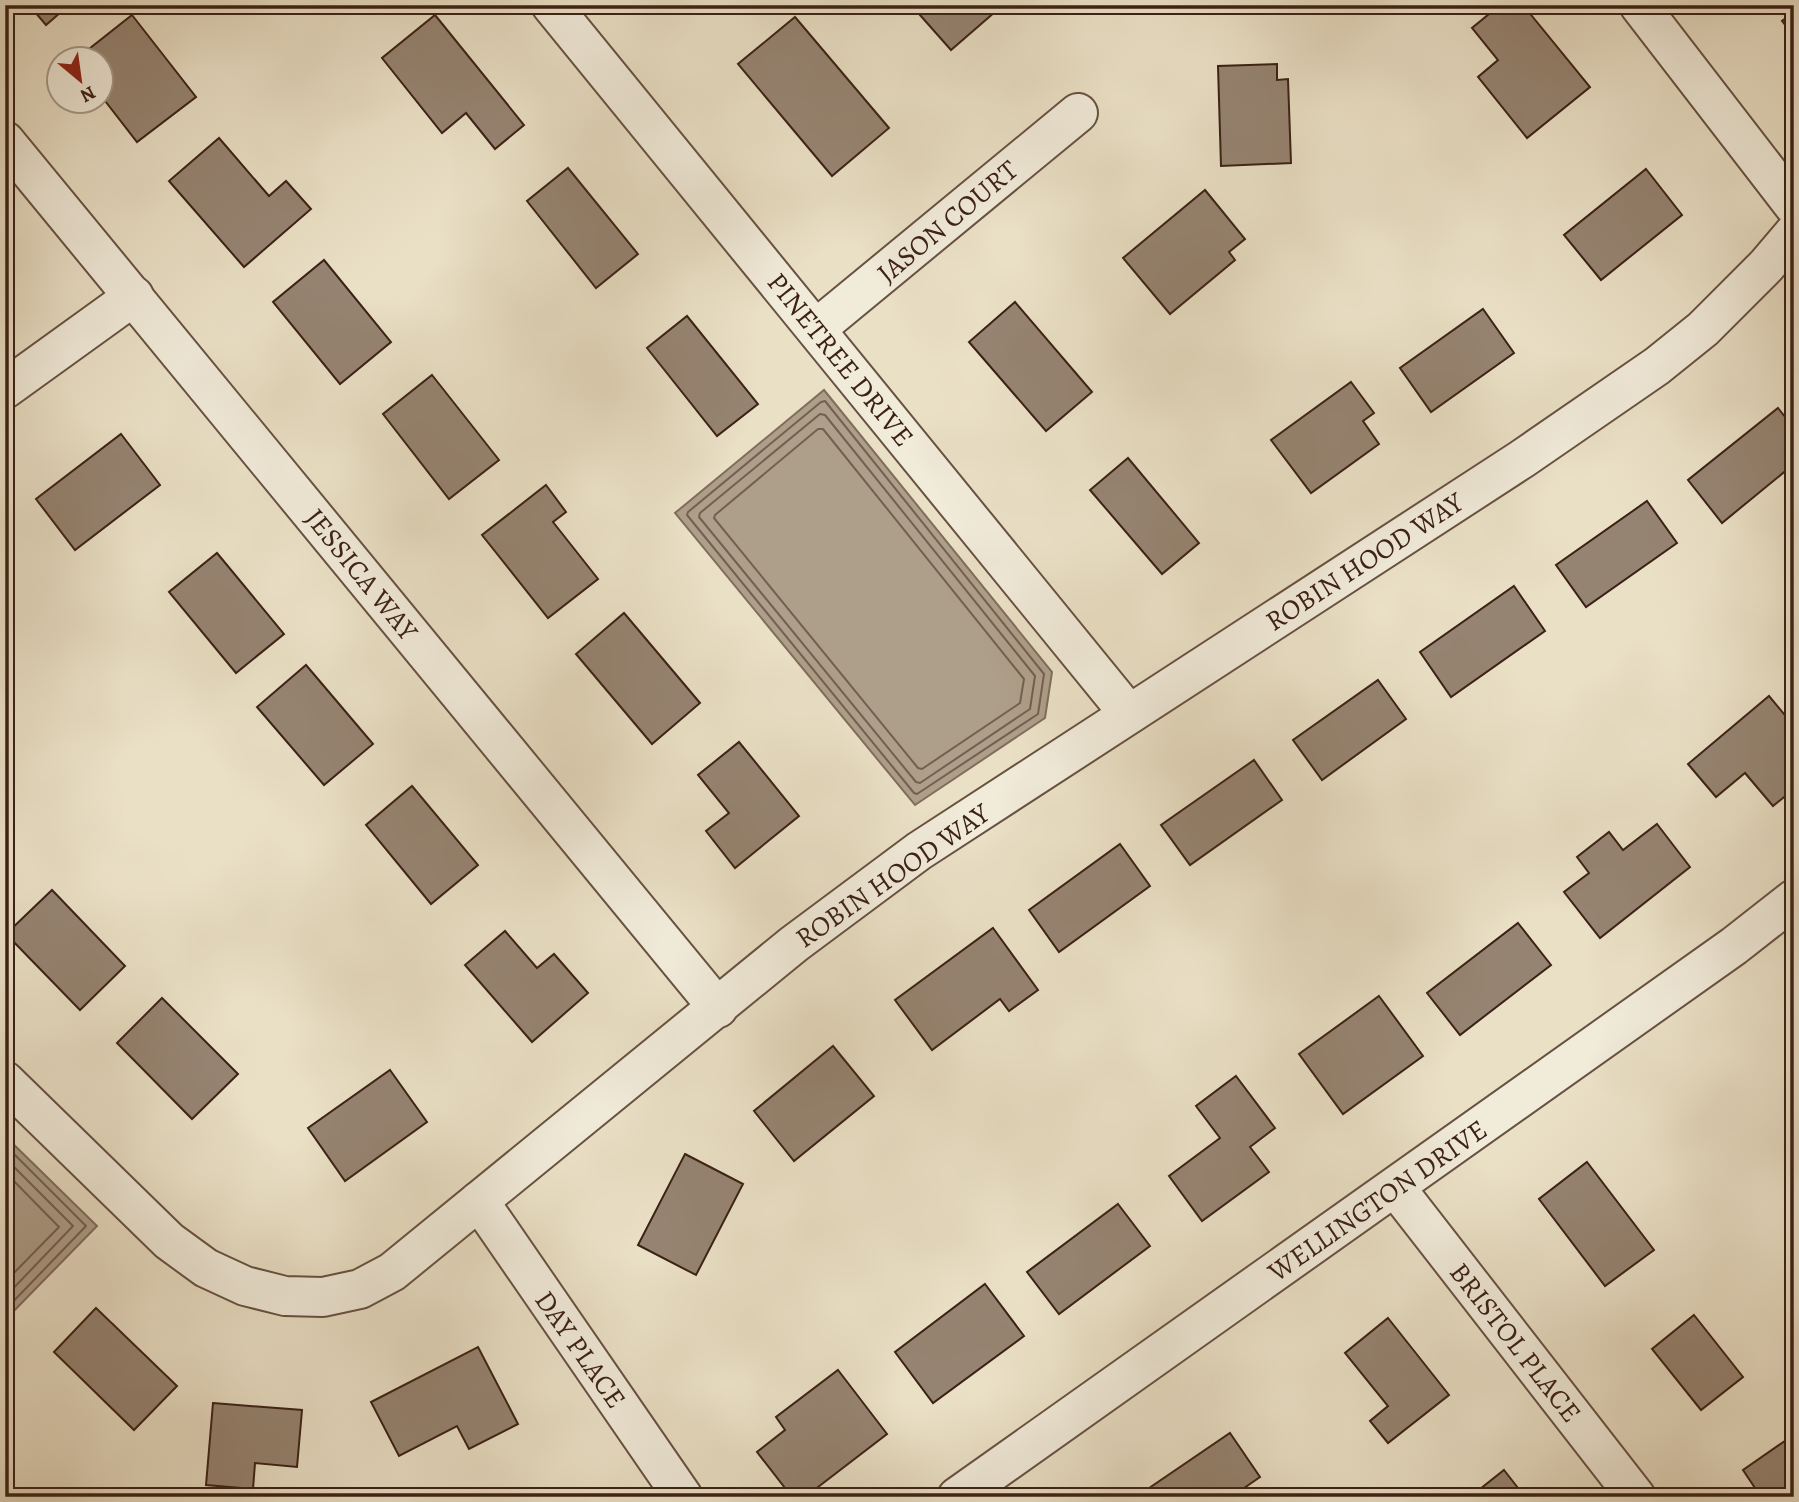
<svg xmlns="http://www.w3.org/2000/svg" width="1799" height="1502" font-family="Alegreya,serif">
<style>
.water{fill:#ae9f8a;stroke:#806d5c;stroke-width:2}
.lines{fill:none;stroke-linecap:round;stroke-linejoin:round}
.shore{stroke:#746050;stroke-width:2}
.building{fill:#968472;stroke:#3b2116;stroke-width:2}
.minor-casing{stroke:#675142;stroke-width:42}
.minor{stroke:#f1ebda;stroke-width:38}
.labels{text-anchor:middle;stroke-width:5;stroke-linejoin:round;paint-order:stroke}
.street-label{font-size:28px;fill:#3b2116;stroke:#f1ebda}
</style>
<rect width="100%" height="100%" fill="#eae0c6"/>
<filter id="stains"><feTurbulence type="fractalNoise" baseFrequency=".00286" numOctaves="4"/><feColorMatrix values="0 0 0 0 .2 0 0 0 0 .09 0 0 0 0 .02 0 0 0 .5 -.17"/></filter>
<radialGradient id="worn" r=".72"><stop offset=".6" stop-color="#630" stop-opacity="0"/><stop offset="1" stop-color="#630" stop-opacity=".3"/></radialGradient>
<g class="water">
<path d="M824,390L1052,672L1045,718L915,805L675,513Z"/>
<path d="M5,1136L97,1226L5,1320Z"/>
</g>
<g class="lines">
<g class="shore">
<path d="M825,401L1044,674L1038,714L917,794L914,793L687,515L688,512L821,402Z"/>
<path d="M820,414L825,415L1035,676L1030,709L920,783L916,782L699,517L700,513Z"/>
<path d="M818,429H823L1024,679L1020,703L922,769L918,768L714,518L715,515Z"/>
<path d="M5,1145L86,1226L5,1310"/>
<path d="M5,1158L73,1226L5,1297"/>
<path d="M5,1172L59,1227L5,1282"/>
</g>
</g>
<g class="building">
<path d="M29,5H69L46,25Z"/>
<path d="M932,5H1003L951,50L920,15Z"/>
<path d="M1500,5H1523L1590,87L1527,138L1478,77L1498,60L1472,28Z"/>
<path d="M1794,12V36L1782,21Z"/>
<path d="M132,15L196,97L137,142L102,97V60H75Z"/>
<path d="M435,15L524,125L495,149L466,113L442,133L382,58Z"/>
<path d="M795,17L889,128L832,176L738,64Z"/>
<path d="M1277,64V80L1288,79L1291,163L1221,166L1218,66Z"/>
<path d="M219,138L269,196L286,181L311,209L244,267L169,181Z"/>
<path d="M568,168L638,254L596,288L527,201Z"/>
<path d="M1646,169L1682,215L1601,280L1564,235Z"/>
<path d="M1205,190L1245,239L1229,252L1235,260L1170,314L1123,258Z"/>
<path d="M324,260L391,342L340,384L273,302Z"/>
<path d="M1015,302L1092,392L1046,431L969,342Z"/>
<path d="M1483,309L1514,353L1431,412L1400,368Z"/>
<path d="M687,316L758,404L717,436L647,348Z"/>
<path d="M432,375L499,460L449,499L383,414Z"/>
<path d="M1351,382L1374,413L1363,421L1379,444L1311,493L1271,440Z"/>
<path d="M1778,408L1794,428V464L1722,523L1688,480Z"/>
<path d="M121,434L160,485L75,550L36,499Z"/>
<path d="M1128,458L1199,543L1162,574L1090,490Z"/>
<path d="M546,485L566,512L553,522L598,579L548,618L482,535Z"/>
<path d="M1647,501L1677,543L1586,607L1556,565Z"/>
<path d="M217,553L284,634L236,673L169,592Z"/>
<path d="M1514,586L1545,631L1451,697L1420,652Z"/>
<path d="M624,613L700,703L652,744L576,654Z"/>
<path d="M306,665L373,744L324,785L257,707Z"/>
<path d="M1378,680L1406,719L1322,780L1293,740Z"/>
<path d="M1769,696L1794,726V789L1773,806L1745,773L1716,797L1688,764Z"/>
<path d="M739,742L799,816L735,868L706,831L729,813L698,775Z"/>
<path d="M1254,760L1282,800L1190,865L1161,825Z"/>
<path d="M412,786L478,865L431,904L366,825Z"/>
<path d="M1657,824L1690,867L1600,938L1564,892L1589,873L1577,857L1609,832L1623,850Z"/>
<path d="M1120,844L1150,886L1059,952L1029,910Z"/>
<path d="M52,890L125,966L80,1010L6,934Z"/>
<path d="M1518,923L1551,965L1460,1035L1427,993Z"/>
<path d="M993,928L1038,990L1009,1011L1000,999L932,1050L895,1000Z"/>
<path d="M505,931L537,968L554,954L588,993L532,1042L465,965Z"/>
<path d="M1379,996L1423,1056L1343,1114L1299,1054Z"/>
<path d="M162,998L238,1074L192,1119L117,1043Z"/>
<path d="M833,1046L874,1096L794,1161L754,1111Z"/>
<path d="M390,1070L427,1122L345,1181L308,1128Z"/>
<path d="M1236,1076L1275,1128L1250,1147L1269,1172L1202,1221L1169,1176L1220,1138L1196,1106Z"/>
<path d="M685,1154L743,1184L696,1275L638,1245Z"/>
<path d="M1587,1162L1654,1250L1605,1286L1539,1199Z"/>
<path d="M1118,1204L1150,1246L1059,1314L1027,1272Z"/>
<path d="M985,1284L1024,1336L933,1403L895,1352Z"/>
<path d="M96,1308L177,1386L134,1430L54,1352Z"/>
<path d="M1694,1315L1743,1377L1701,1410L1652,1349Z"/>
<path d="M1388,1318L1449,1395L1388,1443L1370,1421L1388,1406L1345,1353Z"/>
<path d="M478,1347L518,1424L469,1449L457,1426L399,1456L371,1402Z"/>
<path d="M838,1370L887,1434L805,1497H792L757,1452L785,1430L776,1417Z"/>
<path d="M213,1403L302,1410L297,1467L255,1463L253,1489L206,1485Z"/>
<path d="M1230,1433L1260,1477L1231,1497H1136Z"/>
<path d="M1792,1436L1794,1497H1761L1743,1470Z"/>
<path d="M1504,1470L1525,1497H1470Z"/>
</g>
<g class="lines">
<defs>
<g id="minor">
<path d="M551,5L1129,714"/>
<path d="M1639,5L1794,206"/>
<path d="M5,141L718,1008"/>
<path d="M816,329L1078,113"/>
<path d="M5,389L134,296"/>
<path d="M5,1081L169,1241L206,1268L245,1286L285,1296L323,1297L360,1289L392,1272L794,944L919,851L1522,459L1657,366L1703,329L1766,266L1794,233"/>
<path d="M1395,1187L1636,1497"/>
<path d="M479,1201L683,1497"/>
<path d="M957,1497L1734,946L1794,899"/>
</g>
</defs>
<use href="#minor" class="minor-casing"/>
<use href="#minor" class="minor"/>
</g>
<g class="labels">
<g class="street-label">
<text transform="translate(947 221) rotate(-40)" y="10">JASON COURT</text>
<text transform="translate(841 359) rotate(51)" y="10">PINETREE DRIVE</text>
<text transform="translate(1364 561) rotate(-33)" y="10">ROBIN HOOD WAY</text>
<text transform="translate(362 574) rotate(51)" y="10">JESSICA WAY</text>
<text transform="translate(892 875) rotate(-35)" y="10">ROBIN HOOD WAY</text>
<text transform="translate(1377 1200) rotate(-35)" y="10">WELLINGTON DRIVE</text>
<text transform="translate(1516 1342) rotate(52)" y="10">BRISTOL PLACE</text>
<text transform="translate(581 1349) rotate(55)" y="10">DAY PLACE</text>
</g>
</g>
<rect width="1799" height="1502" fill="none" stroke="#eae0c6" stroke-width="28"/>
<rect x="7" y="7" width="1785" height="1488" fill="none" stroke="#3b2116" stroke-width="3.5"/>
<rect x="14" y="14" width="1771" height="1474" fill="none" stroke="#3b2116" stroke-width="2"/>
<g transform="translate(80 80) rotate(151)"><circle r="33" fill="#f1ebda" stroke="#a89a8c" stroke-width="2"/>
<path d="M0-5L12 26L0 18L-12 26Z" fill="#8f2418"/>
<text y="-10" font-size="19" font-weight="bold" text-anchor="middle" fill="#3b2116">N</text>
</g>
<rect width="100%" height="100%" filter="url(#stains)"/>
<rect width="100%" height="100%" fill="url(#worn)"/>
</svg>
